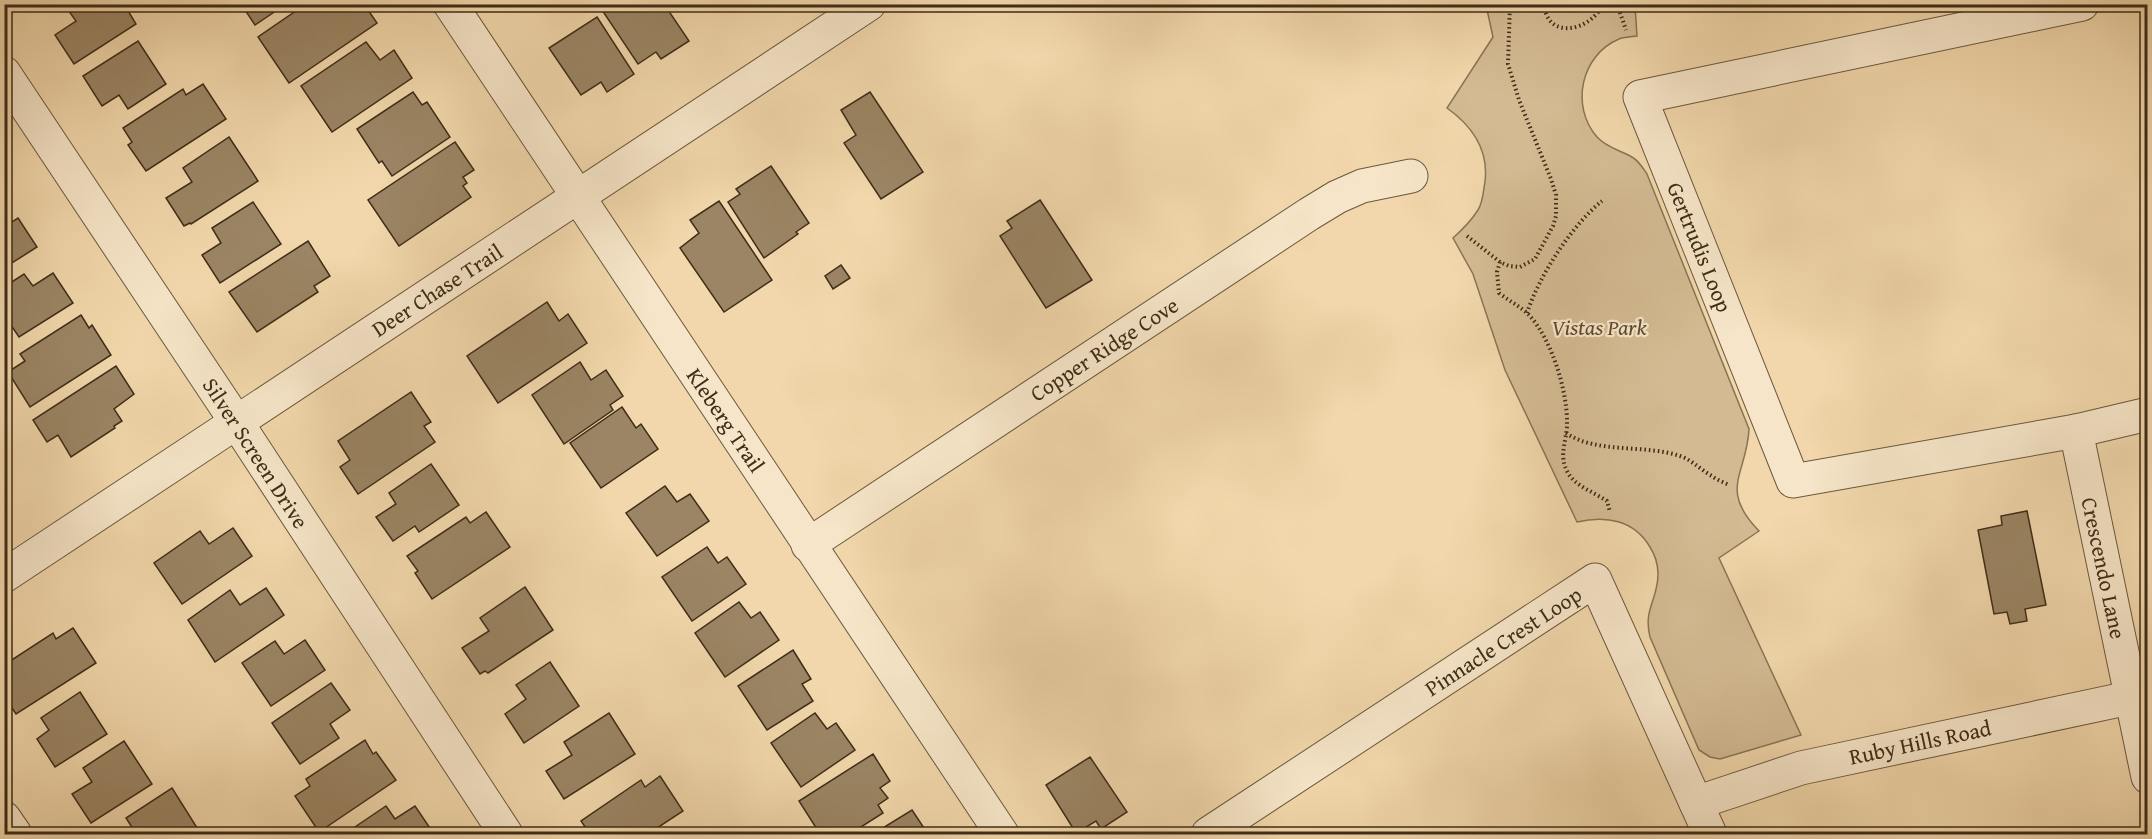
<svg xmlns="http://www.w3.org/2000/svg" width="2152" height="839" font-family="'Gentium Book Plus',serif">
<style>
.green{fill:#d3ba92;stroke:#887455;stroke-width:1.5}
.building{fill:#9b8564;stroke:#3e2d18;stroke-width:1.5}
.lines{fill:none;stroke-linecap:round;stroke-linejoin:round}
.minor-casing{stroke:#6b583d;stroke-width:35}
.path{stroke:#3e2d18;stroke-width:4;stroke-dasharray:1.5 3;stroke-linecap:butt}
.minor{stroke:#f6e5c8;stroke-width:33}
.labels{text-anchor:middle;stroke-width:4.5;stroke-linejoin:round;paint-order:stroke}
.street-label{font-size:22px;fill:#3e2d18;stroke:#f6e5c8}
.park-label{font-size:22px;font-style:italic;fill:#5c4930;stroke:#f6e5c8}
</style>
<rect width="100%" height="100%" fill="#f1d7ab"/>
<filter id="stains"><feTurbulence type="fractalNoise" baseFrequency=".00333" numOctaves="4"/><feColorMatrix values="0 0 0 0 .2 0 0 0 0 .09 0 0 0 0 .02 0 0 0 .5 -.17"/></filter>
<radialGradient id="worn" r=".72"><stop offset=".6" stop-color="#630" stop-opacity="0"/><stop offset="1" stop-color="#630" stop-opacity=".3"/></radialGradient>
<path class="green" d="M1486,5H1635L1637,36C1631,37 1624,37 1619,39C1581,55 1570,106 1597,137C1607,148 1620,150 1632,157C1639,161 1643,168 1647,174L1749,429C1747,474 1718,489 1759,531L1719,558L1801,735L1720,759L1710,757L1699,750L1650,637C1643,609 1658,600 1658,574C1658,564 1655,555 1650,547C1634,520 1606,515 1577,522L1505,370L1473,274L1453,238C1462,230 1471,221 1478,210C1482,204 1483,195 1484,188C1491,153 1475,128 1447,108L1493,37Z"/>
<g class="building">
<path d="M71,4H124L136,24L74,64L55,35L76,21L66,7Z"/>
<path d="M241,4H286L255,25Z"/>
<path d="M306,4H364L377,23L289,83L258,37Z"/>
<path d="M598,4H664L689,41L661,59L656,52L638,64Z"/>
<path d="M597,17L634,74L607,92L601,82L581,95L549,48Z"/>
<path d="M138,41L166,84L128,109L119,95L102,106L83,76Z"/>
<path d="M366,42L380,60L394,50L412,78L332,132L301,86Z"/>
<path d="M203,84L226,119L146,171L128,145L132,142L123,128L183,89L186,95Z"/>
<path d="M413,92L422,105L427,102L450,137L392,176L382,161L379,163L357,129Z"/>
<path d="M870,92L923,172L881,199L844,143L856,135L841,110Z"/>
<path d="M229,137L258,181L191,224L190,223L184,226L166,198L192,182L183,168Z"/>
<path d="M455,142L474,170L463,177L467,183L463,186L471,197L399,246L368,200Z"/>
<path d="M771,166L809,223L796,232L798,234L764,258L728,202L740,194L736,189Z"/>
<path d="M1040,200L1092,280L1046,308L1000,236L1012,228L1007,221Z"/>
<path d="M719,201L772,280L724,312L680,248L699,233L690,220Z"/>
<path d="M253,202L281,244L220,283L202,255L221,243L212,228Z"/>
<path d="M18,218L37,247L4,268V227Z"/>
<path d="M308,241L330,276L314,286L318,292L257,332L229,292Z"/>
<path d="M841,265L850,278L833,289L825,276Z"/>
<path d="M53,273L73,303L19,337L4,315V287L24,274L33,286Z"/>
<path d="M547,302L559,321L568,314L587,343L498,403L467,356Z"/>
<path d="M81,315L89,328L92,325L111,355L30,407L8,372L25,361L20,354Z"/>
<path d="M580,362L591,380L606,370L623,396L610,405L613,410L564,444L532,395Z"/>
<path d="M116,366L134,394L114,409L122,421L114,426L115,428L71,457L58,435L47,442L33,420Z"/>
<path d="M411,392L431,422L424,426L435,442L358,494L340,467L350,460L338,441Z"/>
<path d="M622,407L636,428L641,424L658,449L601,488L570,443Z"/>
<path d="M431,464L459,505L419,532L415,526L393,541L376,517L396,504L389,493Z"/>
<path d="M665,486L677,502L690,494L709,521L657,556L626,513Z"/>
<path d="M2027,511L2046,605L2025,609L2027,621L2010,624L2007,612L1994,614L1978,530L2002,525L2001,516Z"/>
<path d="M486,512L510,547L432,599L415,573L418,571L407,556L466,517L470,523Z"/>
<path d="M233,528L252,556L182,604L154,563L200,531L209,544Z"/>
<path d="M707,547L718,563L727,557L746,584L692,621L662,577Z"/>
<path d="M525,587L553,630L488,673L485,671L480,674L462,648L489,631L480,618Z"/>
<path d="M266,588L284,615L215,662L188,620L230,590L240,605Z"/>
<path d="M739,602L751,618L760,612L779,640L725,677L695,633Z"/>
<path d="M73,628L96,663L16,714L4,696V665L53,633L56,639Z"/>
<path d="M305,640L325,670L271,706L242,663L275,641L284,654Z"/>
<path d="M793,650L811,679L802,684L813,701L767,730L738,686Z"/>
<path d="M550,662L579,706L524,743L505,714L526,699L516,685Z"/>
<path d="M331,683L350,710L330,724L339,738L300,764L272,723Z"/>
<path d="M80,692L107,734L55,767L37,739L49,730L41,718Z"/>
<path d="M609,713L635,754L564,799L546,771L572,755L564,742Z"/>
<path d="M815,713L827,729L836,723L855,750L801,787L771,743Z"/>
<path d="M365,740L373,754L376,752L396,780L319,832L295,796L310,786L306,779Z"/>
<path d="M124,741L152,784L91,823L72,794L92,782L83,768Z"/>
<path d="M873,754L890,781L880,788L888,798L878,805L883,813L850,834H832L829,829L820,834L799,801Z"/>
<path d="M1090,757L1127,812L1101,829L1096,821L1076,833L1046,785Z"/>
<path d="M660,776L683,811L648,834H590L581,821L641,780L645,787Z"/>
<path d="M172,788L199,831L194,834H131L135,832L126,818Z"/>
<path d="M386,806L395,819L415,806L434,834H347L346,833Z"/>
<path d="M912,810L928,834H873Z"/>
</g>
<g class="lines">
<defs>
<g id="minor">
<path d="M450,4L1002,834"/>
<path d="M2082,4L1640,97L1793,481L2076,431L2148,414"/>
<path d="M4,73L237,423L506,834"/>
<path d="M2076,431L2148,777"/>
<path d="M808,545L1309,214L1337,197L1362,186L1411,176"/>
<path d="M4,576L869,4"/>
<path d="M1696,803L1801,768L2148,694"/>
<path d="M4,818L15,834"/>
<path d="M1208,834L1595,580L1710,834"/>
</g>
</defs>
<use href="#minor" class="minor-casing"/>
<g class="path">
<path d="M1544,4C1547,41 1591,31 1603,4"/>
<path d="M1617,4L1626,30"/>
<path d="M1467,236L1500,262L1509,266L1520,267L1535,259L1553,226L1556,216V195L1551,179L1519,100L1508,64L1510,4"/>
<path d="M1500,262L1497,272L1499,293C1509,301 1520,306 1529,315C1552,340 1568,392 1567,426C1566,442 1559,456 1567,471C1574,486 1594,492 1607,501L1610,512"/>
<path d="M1527,313C1539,276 1572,225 1602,201"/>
<path d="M1566,433C1596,454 1645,444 1680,456C1692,460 1701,470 1712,476C1717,480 1723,482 1729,485"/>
</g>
<use href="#minor" class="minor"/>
</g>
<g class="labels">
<g class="street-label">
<text transform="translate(1700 247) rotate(68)" y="8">Gertrudis Loop</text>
<text transform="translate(437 290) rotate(-33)" y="8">Deer Chase Trail</text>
<text transform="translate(1104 349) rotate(-33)" y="8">Copper Ridge Cove</text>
<text transform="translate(726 420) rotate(56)" y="8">Kleberg Trail</text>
<text transform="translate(256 453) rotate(57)" y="8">Silver Screen Drive</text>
<text transform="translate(2104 568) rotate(78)" y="8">Crescendo Lane</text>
<text transform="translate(1503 641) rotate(-33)" y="8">Pinnacle Crest Loop</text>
<text transform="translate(1920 742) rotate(-12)" y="8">Ruby Hills Road</text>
</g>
<g class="park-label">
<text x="1599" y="335">Vistas Park</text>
</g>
</g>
<rect width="2152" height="839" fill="none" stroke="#f1d7ab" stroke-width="24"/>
<rect x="6" y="6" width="2140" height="827" fill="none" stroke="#3e2d18" stroke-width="3"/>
<rect x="12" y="12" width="2128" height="815" fill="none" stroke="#3e2d18" stroke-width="1.5"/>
<rect width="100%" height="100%" filter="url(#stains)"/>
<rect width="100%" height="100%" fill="url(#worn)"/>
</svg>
